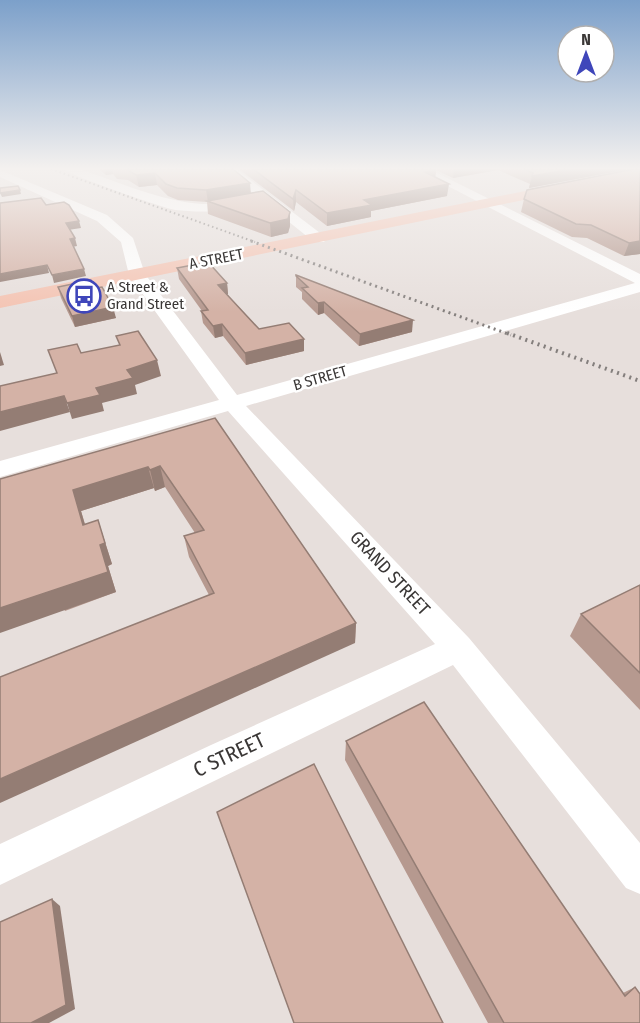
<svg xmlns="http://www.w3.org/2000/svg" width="640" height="1023" font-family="'Fira Sans Condensed',sans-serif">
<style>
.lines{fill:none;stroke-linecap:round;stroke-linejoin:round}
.minor{fill:#fff;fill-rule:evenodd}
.major{fill:#f4c4b3;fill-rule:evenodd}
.rail-far2{stroke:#847f7d;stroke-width:2;stroke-dasharray:1.5 3;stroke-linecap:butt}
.rail-far1{stroke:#847f7d;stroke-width:3;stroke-dasharray:2 4;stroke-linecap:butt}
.rail{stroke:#847f7d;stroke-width:4;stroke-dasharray:2 4.5;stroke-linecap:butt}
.wall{fill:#b6998f}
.shaded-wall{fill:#947d74}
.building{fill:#d4b2a6;stroke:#947d74;stroke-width:1.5}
.labels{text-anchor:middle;stroke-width:5;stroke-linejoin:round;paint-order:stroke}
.far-street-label{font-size:15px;fill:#3a3736;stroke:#fff}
.far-poi-label{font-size:15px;fill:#3a3736;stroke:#fff;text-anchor:start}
.street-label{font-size:18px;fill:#3a3736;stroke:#fff}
.near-street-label{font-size:21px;fill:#3a3736;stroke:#fff}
</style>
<rect width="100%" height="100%" fill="#e7dfdc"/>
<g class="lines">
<g class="minor">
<path d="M63,169H79C119,182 160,201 202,204C215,205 238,194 247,203C236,214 191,212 176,210C162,208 70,175 63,169Z"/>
<path d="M223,169H236L324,236L326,239L324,242H314Z"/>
<path d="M415,169H429L640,274V292L246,406L469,638L640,843V894L626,888L453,665L0,885V844L211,745L435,644L228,411L0,477V461L219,400L129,275L121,242L97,221L0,177V170L107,215L133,238L145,274L237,395L635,283Z"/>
</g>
<path class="major" d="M635,169H640V176L0,308V296Z"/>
<path class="rail-far2" d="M51,169L255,242"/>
<path class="rail-far1" d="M251,241L511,335"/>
<path class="rail" d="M507,333L640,381"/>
</g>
<g class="wall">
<path d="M99,169H233L251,193L290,226L288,233L271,237L208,214L207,202L178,200L168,196L157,185L139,187L128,180L117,179L113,174L106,175Z"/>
<path d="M239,169H433L436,170L435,177L447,196L371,211V217L327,226L296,202L294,211Z"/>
<path d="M434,169H629L529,188L530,184L498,170L453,178Z"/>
<path d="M634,169L640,254L624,256L587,238L572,237L521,212L524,199Z"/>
<path d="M177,268L227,283L228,294H227L259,329L304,351L246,365L223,336L215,338L203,323L201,311H202L179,279Z"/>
<path d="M296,276L412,332L359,346L324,313L318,315L302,299V292L296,287Z"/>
<path d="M58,287L95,288L116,318L75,327L61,298Z"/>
<path d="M215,418L356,623L355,643L209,595L189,557L184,536L195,533L165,487L155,491L154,488L81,511L85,524L98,520L112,564L108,566L116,592L65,611L0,479Z"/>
<path d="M640,585V710L570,636L581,614Z"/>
<path d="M346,741L623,993L635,987L640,1023H488L345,760Z"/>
<path d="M217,812L443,1023H294Z"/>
</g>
<g class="shaded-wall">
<path d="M105,169H112L113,174L106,175Z"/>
<path d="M454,169H498V170L453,178Z"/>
<path d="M572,169H629L529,188L532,176Z"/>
<path d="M436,170L435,182L425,172Z"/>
<path d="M155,173L157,185L139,187L136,175Z"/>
<path d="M250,183L251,195L208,202L206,190Z"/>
<path d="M449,184L447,196L371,211V217L327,226V213L364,200Z"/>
<path d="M20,190L21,194L2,197L0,193Z"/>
<path d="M296,190V202L294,211L293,199Z"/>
<path d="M290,212V226L288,233L271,237L270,223Z"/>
<path d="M79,221L81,228L68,230L66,223Z"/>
<path d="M75,238L77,246L72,247L70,239Z"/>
<path d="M640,241V254L624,256L629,243Z"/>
<path d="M47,265L49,273L0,282V274Z"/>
<path d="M84,269L86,276L54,283L52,275Z"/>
<path d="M227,283L228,294L219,295L218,285Z"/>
<path d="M324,302V313L318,315V303Z"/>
<path d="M113,307L116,318L75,327L72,316Z"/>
<path d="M413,320L412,332L359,346L360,334Z"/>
<path d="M222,324L223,336L215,338L213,326Z"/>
<path d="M304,339V351L246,365L245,353Z"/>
<path d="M0,352L4,365L0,366Z"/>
<path d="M157,360L161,376L135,385L137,394L102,403L104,411L72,419L67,403L96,388L127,370Z"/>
<path d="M64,396L70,412L0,431V412Z"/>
<path d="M160,466L165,487L155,491L150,470Z"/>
<path d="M148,467L154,488L81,511L91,546L83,525L73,490Z"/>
<path d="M98,520L112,564L108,566L116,592L0,633V608L100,545Z"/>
<path d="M356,623L355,643L0,803V779Z"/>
<path d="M52,899L60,906L75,1009L49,1023H31Z"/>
</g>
<g class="building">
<path d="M126,169H233L250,183L206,190L177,188L166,184L155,173L136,175Z"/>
<path d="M253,169H433L436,170L425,172L449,184L364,200L372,205L327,213L296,190L293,199Z"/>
<path d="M524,169H572L532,176L533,173Z"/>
<path d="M634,169H640V241L629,243L591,225L576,224L524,199L527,190Z"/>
<path d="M18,186L20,190L0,193V188Z"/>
<path d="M263,191L290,212L288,219L270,223L207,201Z"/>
<path d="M41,198L46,205L64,202L69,205L79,221L66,223L75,238L70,239L84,269L52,275L47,265L0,274V203Z"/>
<path d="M208,262L227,283L218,285L259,329L289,323L304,339L245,353L222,324L213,326L201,311L208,310L177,268Z"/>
<path d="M296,275L413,320L360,334L324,302L318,303L302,288L308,287L296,276Z"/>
<path d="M91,280L95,288L102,287L113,307L72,316L58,287Z"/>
<path d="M138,331L157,360L127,370L133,378L96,388L100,395L67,403L64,396L0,412V386L57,373L48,350L77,344L81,353L120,345L116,336Z"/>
<path d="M215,418L356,623L0,779V677L214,593L184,536L204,530L160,466L150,470L148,467L73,490L83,525L98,520L105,543L100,545L108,572L0,608V479Z"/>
<path d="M640,585V673L581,614Z"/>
<path d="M424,702L625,996L635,987L640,994V1023H504L346,741Z"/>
<path d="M314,764L443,1023H294L217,812Z"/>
<path d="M52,899L66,1005L31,1023H0V922Z"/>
</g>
<linearGradient id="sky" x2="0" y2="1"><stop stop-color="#7ca0ca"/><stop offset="0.54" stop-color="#f4f1ef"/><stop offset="1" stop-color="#f4f1ef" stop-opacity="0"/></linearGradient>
<rect width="640" height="312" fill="url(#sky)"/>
<defs>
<symbol id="bus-ring" viewBox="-11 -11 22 22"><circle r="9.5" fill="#fff" stroke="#3f46ba" stroke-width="1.5"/><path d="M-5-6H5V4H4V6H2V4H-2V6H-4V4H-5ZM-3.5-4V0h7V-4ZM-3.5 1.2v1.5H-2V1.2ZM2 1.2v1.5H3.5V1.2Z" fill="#3f46ba"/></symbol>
</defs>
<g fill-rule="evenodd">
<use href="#bus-ring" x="65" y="277" width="38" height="38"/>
</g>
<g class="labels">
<g class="far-street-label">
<text transform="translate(216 259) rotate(-11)" y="5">A STREET</text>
<text transform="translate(320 378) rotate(-16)" y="5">B STREET</text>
</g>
<g class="far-poi-label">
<text x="107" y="292">A Street &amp;<tspan x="107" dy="17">Grand Street</tspan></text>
</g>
<g class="street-label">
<text transform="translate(390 573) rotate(47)" y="6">GRAND STREET</text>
</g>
<g class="near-street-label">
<text transform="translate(229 755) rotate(-25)" y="7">C STREET</text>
</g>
</g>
<g transform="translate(586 54)"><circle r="28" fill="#ffffff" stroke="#b0afaf" stroke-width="1.5"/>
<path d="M0-4.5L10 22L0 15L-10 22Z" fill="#3f46ba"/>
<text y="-9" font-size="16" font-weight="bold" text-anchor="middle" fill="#3a3736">N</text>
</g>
</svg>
